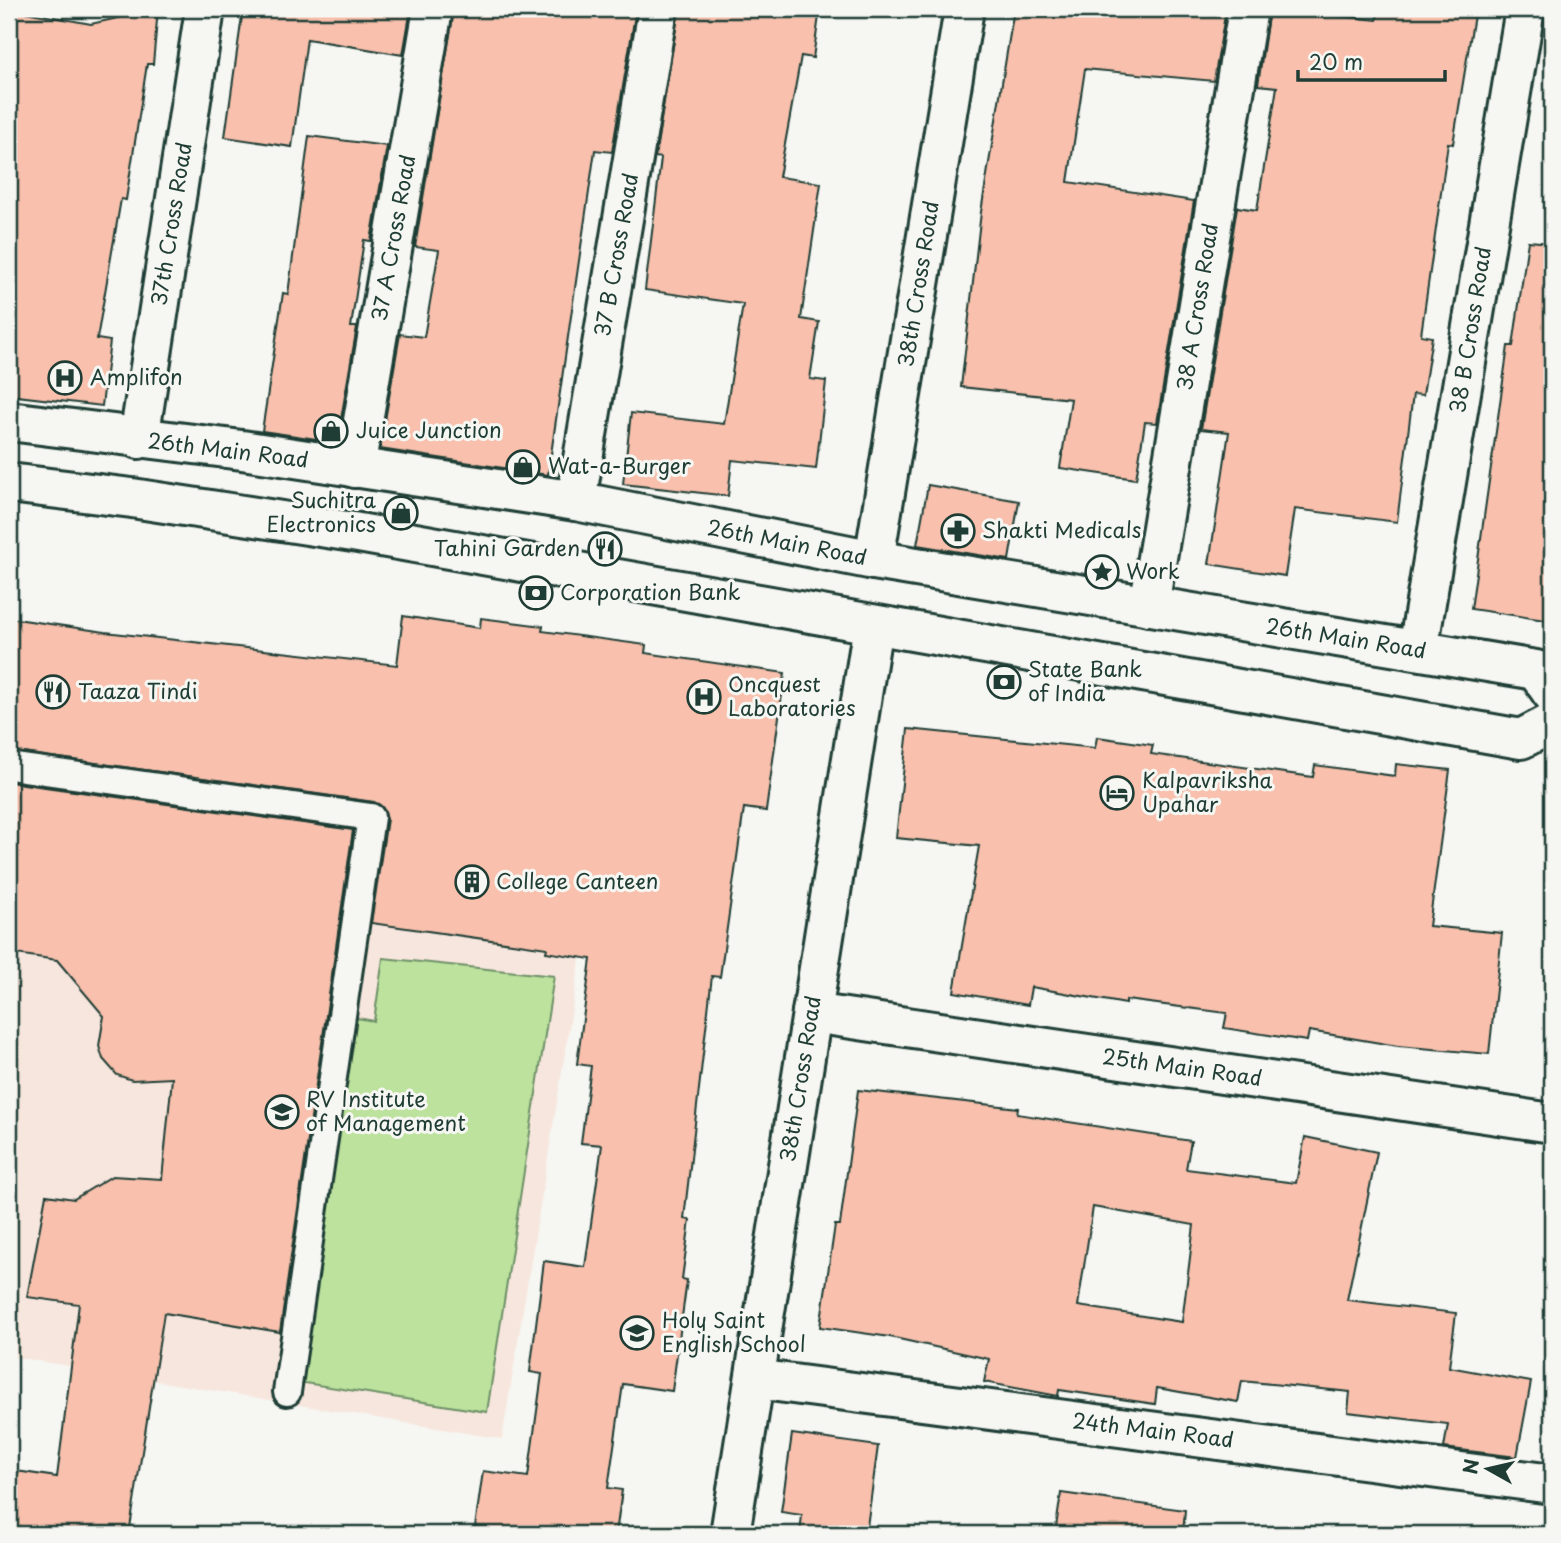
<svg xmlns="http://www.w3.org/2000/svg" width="1561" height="1543" font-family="'Playpen Sans',sans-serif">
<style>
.built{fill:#f7e6dd}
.green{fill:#bce29d;stroke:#6e9068;stroke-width:2}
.building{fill:#f8c0ad;stroke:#1f3d34;stroke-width:2;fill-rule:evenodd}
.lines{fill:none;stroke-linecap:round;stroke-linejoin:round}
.service-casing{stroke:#1f3d34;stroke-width:32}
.minor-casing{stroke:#1f3d34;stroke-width:44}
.tertiary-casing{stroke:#1f3d34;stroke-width:44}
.service{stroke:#f6f6f2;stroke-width:26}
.minor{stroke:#f6f6f2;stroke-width:38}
.tertiary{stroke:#f6f6f2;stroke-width:38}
.labels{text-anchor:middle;stroke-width:6;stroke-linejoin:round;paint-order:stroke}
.street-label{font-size:21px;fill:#1f3d34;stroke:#f6f6f2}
.poi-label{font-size:21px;fill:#1f3d34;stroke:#f6f6f2;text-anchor:start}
</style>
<rect width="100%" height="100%" fill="#f6f6f2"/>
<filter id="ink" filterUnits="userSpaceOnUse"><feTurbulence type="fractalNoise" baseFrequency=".0143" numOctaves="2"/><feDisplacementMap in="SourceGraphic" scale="14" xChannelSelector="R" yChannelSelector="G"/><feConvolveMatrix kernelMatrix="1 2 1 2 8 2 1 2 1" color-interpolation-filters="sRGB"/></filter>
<g filter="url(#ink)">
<path class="built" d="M9,782L595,868L502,1439L9,1356Z"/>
<path class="green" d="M383,958L554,976L487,1412L292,1381L346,1016L374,1021Z"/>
<g class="building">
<path d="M9,9L91,24L158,9L153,64H147L126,200L121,199L97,339L110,341L102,406L9,395Z"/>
<path d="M243,9H411L403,55L307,39L292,147L225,137Z"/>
<path d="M454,9H636L612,152L595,150L548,475L380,449L400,334L424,337L439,250L415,247Z"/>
<path d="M679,9H820L813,58L801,56L779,177L821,183L801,319L819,322L810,379L826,381L816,469L732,460L728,496L623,484L631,413L724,424L743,304L645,290L661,158L655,157Z"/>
<path d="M1014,9H1226L1214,81L1085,69L1068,182L1194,201L1157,423L1145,422L1136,479L1060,468L1071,399L961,387L981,212Z"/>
<path d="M1269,9L1377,20L1378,9H1475L1453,144L1448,143L1421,335L1432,337L1423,395L1413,394L1397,522L1295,509L1285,576L1209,564L1229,432L1201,429L1237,207L1257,210L1277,87L1258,85Z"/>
<path d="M309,136L387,146L371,241L364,240L351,327H357L337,442L262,431L283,293L288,294Z"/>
<path d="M1528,241L1552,243V621L1471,609L1508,346H1513Z"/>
<path d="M928,485L1019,501L1009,560L917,545Z"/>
<path d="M403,616L480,628L481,618L543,626L542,631L646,645L645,653L785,673L766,811L744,808L720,977L712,976L684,1219L690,1220L682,1279L687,1280L672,1391L623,1384L608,1488L622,1490L616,1534H474L483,1471L528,1477L542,1374L530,1372L544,1261L585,1267L602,1145L581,1143L591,1066L577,1064L591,959L546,952L547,948L371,923L387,819L385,811L374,802L9,751V618L105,632L397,665Z"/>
<path d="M908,729L1095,748L1097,737L1153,745L1151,754L1313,777L1315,765L1395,776L1396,764L1450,770L1429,926L1502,933L1489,1054L1398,1046L1309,1031L1307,1041L1224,1028L1227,1013L1126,1000V1004L1031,987L1028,1005L954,992L979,846L896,838Z"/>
<path d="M9,782L353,830L280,1332L164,1313L129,1534H9V1470L57,1477L79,1304L27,1297L46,1195L74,1199L112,1176L162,1179L172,1078L132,1080L117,1075L103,1059L99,1046L104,1016L57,960L9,953Z"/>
<path d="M858,1090L1018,1108L1017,1114L1191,1141L1186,1169L1296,1183L1305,1137L1377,1152L1347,1300L1456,1313L1449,1367L1531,1382L1517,1457L1444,1448L1448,1424L1348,1412L1350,1392L1242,1381L1238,1402L1157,1388L1155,1404L1059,1390L1058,1396L984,1382L989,1359L890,1337L820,1327L835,1225H840ZM1093,1207L1194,1225L1182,1322L1078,1306Z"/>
<path d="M792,1434L878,1446L866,1534H800L802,1515L781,1512Z"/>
<path d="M1061,1493L1185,1510L1183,1534H1055Z"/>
</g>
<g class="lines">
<defs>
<path id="service" d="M9,766L371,817L287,1392"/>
<g id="minor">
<path d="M139,439L205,9"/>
<path d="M355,468L433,9"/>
<path d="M576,501L658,9"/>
<path d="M1149,606L1248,9"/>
<path d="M1418,650L1525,9"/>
<path d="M812,1013L1552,1123"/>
<path d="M755,1379L1552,1484"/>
</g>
<g id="tertiary">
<path d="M9,421L242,450L576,501L874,560L1536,670L1552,693"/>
<path d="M9,483L132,498L353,532L1521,739L1552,723"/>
<path d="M874,560L964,9"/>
<path d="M730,1534L873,625"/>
</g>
</defs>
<use href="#service" class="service-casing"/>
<use href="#minor" class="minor-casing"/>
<use href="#tertiary" class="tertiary-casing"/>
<use href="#service" class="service"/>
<use href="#minor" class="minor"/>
<use href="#tertiary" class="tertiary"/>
</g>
</g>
<defs>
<symbol id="hospital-ring" viewBox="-11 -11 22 22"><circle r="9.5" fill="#f6f6f2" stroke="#1f3d34" stroke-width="1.5"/><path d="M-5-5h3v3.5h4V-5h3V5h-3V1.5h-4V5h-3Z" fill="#1f3d34"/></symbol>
<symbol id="shop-ring" viewBox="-11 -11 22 22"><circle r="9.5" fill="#f6f6f2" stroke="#1f3d34" stroke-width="1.5"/><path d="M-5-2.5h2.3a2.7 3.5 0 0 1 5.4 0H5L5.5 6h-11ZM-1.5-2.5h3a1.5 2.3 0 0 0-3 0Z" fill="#1f3d34"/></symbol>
<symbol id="pharmacy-ring" viewBox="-11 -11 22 22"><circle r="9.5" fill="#f6f6f2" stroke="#1f3d34" stroke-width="1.5"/><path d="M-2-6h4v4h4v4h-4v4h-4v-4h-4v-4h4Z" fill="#1f3d34"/></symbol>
<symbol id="restaurant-ring" viewBox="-11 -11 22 22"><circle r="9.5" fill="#f6f6f2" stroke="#1f3d34" stroke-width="1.5"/><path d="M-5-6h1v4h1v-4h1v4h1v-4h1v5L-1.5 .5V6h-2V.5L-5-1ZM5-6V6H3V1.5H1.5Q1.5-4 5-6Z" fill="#1f3d34"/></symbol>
<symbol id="sight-ring" viewBox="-11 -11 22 22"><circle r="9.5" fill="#f6f6f2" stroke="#1f3d34" stroke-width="1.5"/><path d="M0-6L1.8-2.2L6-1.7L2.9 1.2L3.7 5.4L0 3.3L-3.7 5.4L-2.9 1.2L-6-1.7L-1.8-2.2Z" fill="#1f3d34"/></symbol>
<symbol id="bank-ring" viewBox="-11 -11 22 22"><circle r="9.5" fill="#f6f6f2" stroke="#1f3d34" stroke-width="1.5"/><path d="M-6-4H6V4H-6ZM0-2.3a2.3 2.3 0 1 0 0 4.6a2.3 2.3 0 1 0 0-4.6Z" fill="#1f3d34"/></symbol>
<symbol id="hotel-ring" viewBox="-11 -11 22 22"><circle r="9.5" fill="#f6f6f2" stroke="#1f3d34" stroke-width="1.5"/><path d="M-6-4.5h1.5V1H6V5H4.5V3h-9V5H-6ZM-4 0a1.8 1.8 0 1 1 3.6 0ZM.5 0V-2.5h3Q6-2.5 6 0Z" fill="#1f3d34"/></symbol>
<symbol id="building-ring" viewBox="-11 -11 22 22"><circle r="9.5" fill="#f6f6f2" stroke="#1f3d34" stroke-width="1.5"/><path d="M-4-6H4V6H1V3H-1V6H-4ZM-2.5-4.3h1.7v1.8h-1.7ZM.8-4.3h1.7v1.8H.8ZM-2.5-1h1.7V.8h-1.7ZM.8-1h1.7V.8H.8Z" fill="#1f3d34"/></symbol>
<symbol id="university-ring" viewBox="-11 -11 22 22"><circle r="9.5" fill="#f6f6f2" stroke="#1f3d34" stroke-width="1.5"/><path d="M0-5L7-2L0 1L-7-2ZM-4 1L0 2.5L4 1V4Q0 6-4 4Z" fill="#1f3d34"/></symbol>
<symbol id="school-ring" viewBox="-11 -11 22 22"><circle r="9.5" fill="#f6f6f2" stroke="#1f3d34" stroke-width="1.5"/><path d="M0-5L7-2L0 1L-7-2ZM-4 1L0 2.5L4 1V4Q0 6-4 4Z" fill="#1f3d34"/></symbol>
</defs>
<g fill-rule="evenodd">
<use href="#hospital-ring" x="46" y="359" width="38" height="38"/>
<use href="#shop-ring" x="312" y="412" width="38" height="38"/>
<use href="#shop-ring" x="504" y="448" width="38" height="38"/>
<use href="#shop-ring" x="382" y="494" width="38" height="38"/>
<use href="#pharmacy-ring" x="939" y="512" width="38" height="38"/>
<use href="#restaurant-ring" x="586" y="530" width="38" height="38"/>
<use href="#sight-ring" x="1083" y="553" width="38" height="38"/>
<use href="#bank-ring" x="517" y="574" width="38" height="38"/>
<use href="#bank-ring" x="985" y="663" width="38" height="38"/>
<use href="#restaurant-ring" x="34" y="673" width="38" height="38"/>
<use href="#hospital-ring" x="685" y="678" width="38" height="38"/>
<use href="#hotel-ring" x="1098" y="774" width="38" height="38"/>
<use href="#building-ring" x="453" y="863" width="38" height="38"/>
<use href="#university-ring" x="263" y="1093" width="38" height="38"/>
<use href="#school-ring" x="618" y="1314" width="38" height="38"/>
</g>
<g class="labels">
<g class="street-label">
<text transform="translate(172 224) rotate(-81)" y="7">37th Cross Road</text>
<text transform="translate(394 238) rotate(-80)" y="7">37 A Cross Road</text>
<text transform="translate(617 255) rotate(-80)" y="7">37 B Cross Road</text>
<text transform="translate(919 284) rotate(-81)" y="7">38th Cross Road</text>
<text transform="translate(1198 307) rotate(-81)" y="7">38 A Cross Road</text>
<text transform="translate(1471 330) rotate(-81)" y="7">38 B Cross Road</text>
<text transform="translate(228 451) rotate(7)" y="7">26th Main Road</text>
<text transform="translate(787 543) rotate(11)" y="7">26th Main Road</text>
<text transform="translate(1346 639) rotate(9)" y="7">26th Main Road</text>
<text transform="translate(1182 1068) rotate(8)" y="7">25th Main Road</text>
<text transform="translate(801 1079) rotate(-81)" y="7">38th Cross Road</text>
<text transform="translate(1153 1431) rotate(7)" y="7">24th Main Road</text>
</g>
<g class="poi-label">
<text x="90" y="385">Amplifon</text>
<text x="356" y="438">Juice Junction</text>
<text x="548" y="474">Wat-a-Burger</text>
<text x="376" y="508" text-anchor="end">Suchitra<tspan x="376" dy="24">Electronics</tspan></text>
<text x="982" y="538">Shakti Medicals</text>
<text x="580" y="556" text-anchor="end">Tahini Garden</text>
<text x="1126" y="579">Work</text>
<text x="560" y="600">Corporation Bank</text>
<text x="1028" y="677">State Bank<tspan x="1028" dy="24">of India</tspan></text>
<text x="728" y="692">Oncquest<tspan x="728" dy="24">Laboratories</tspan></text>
<text x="78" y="699">Taaza Tindi</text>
<text x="1142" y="788">Kalpavriksha<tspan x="1142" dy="24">Upahar</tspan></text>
<text x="496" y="889">College Canteen</text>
<text x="306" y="1107">RV Institute<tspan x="306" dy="24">of Management</tspan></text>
<text x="662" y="1328">Holy Saint<tspan x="662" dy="24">English School</tspan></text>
</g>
</g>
<rect width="1561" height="1543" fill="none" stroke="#f6f6f2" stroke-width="35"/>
<rect x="18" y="18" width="1526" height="1508" fill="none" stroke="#1f3d34" stroke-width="2.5" filter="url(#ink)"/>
<g transform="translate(1488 1469) rotate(278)" stroke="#f6f6f2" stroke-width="5" paint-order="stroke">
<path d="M0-5L12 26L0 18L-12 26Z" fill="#1f3d34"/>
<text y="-10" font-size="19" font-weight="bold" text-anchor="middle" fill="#1f3d34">N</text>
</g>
<path d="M1298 70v10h147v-10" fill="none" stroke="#1f3d34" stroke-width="3.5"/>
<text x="1309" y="70" font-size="21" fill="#1f3d34" stroke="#f6f6f2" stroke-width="5" paint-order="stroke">20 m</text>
</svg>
